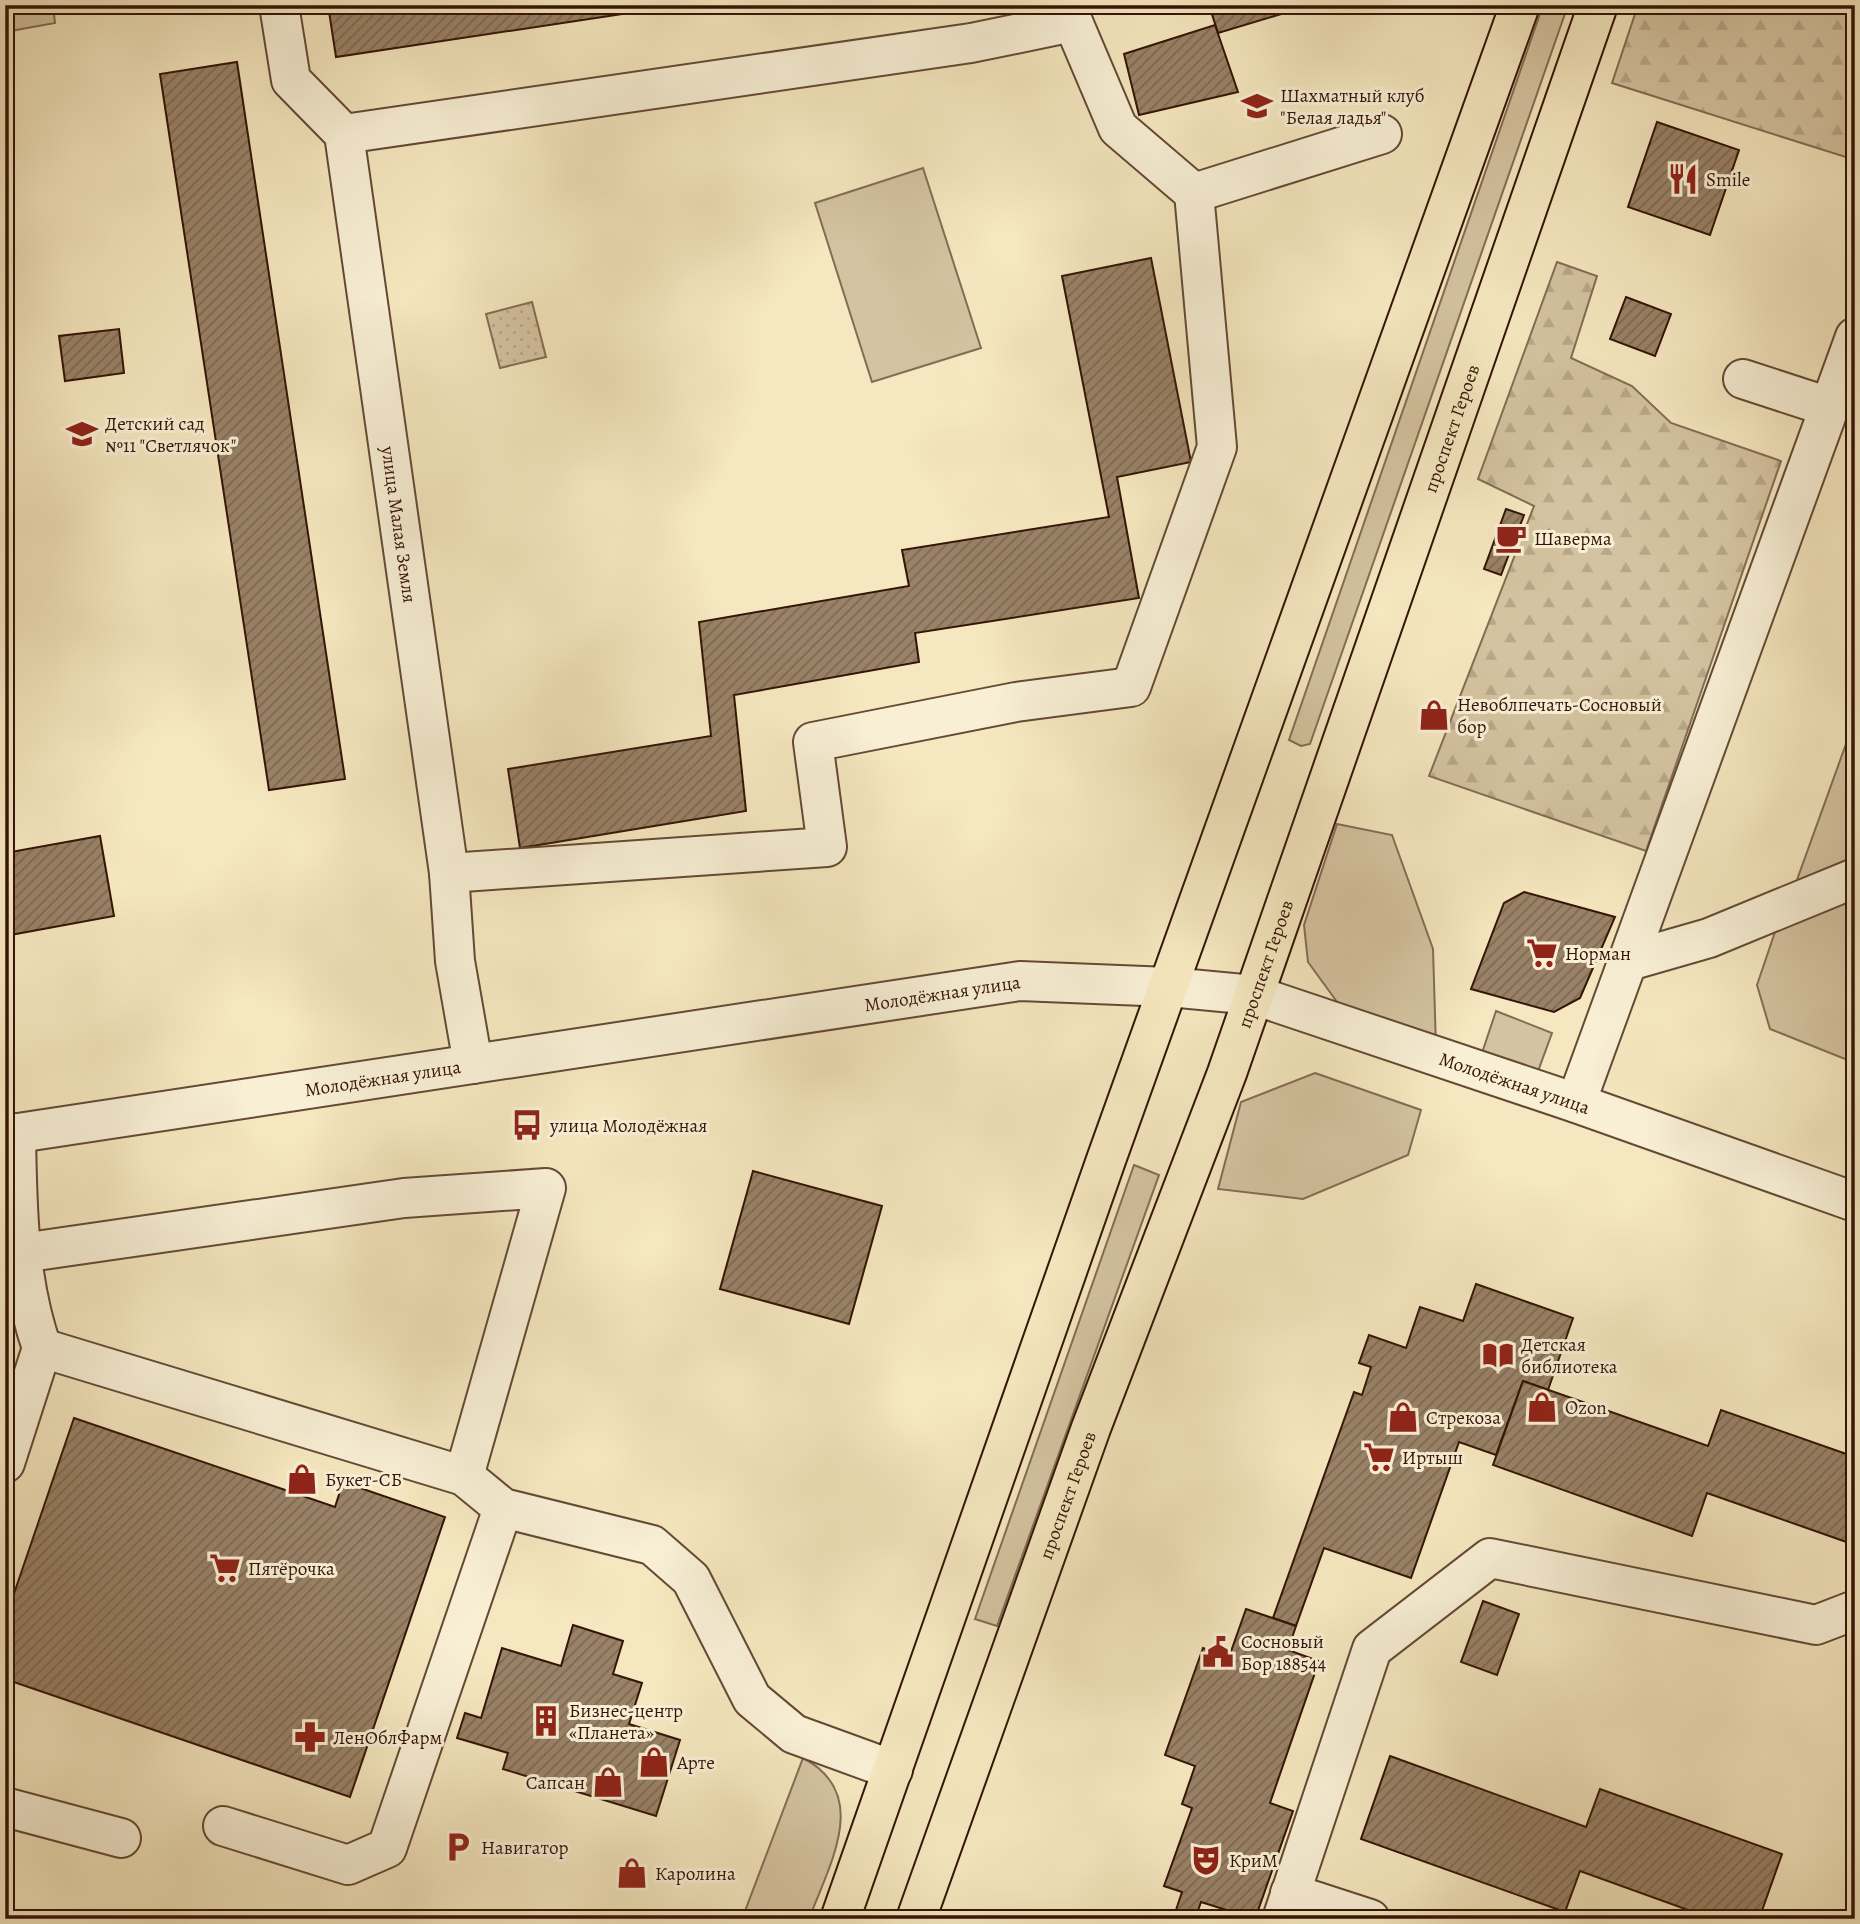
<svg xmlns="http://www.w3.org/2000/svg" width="1860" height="1924" font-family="Alegreya,serif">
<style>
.green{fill:#d4c3a0;stroke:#846c54;stroke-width:2}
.forest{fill:url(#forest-firs);stroke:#846c54;stroke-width:2}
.park{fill:url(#park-dots);stroke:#846c54;stroke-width:2}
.building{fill:url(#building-hatch);stroke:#351407;stroke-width:2}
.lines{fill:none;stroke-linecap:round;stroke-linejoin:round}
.minor-casing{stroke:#654935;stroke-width:42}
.major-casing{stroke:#351407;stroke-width:42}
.minor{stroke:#f8efd5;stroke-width:38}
.major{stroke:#f5e7bf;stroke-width:38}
.labels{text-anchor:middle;stroke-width:6;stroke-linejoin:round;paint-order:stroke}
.poi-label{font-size:19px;fill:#351407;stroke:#f8efd5;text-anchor:start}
.street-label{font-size:19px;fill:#351407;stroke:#f8efd5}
</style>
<defs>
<pattern id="forest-firs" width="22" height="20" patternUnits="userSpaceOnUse" patternTransform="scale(1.75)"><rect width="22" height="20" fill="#d4c3a0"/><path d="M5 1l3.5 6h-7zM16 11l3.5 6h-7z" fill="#b7a788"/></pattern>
<pattern id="park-dots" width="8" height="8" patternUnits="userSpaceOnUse" patternTransform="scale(1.75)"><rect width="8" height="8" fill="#d4c3a0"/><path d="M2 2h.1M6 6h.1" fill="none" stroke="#b7a788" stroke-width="1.8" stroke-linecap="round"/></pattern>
<pattern id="building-hatch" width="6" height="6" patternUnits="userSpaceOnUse" patternTransform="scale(1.75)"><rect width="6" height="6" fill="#998267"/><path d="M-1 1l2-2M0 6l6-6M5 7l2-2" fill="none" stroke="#7e6953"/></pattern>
</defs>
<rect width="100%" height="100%" fill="#f5e7bf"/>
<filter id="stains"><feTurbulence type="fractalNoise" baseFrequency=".00286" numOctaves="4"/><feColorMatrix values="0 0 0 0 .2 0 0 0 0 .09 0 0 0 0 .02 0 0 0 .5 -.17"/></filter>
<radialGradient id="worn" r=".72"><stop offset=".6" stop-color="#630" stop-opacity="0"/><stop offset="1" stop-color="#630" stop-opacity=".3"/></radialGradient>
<g class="green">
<path d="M5,5H53L55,23L5,32Z"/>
<path d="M1543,5H1568L1310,744L1301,746L1289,740Z"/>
<path d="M923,168L981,348L872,382L815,203Z"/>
<path d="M1855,719V865L1793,891Z"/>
<path d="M1337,824L1392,835L1433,949L1436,1047L1340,1006L1308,962L1304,925Z"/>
<path d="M1855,896V1063L1770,1029L1757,985L1776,929Z"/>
<path d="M1496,1011L1552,1033L1537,1074L1480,1059Z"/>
<path d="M1315,1073L1421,1110L1408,1155L1303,1199L1218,1189L1241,1102Z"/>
<path d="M1134,1165L1159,1175L997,1626L975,1619Z"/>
<path d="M803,1758C872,1794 829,1865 809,1919H742Z"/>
</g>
<g class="forest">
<path d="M1638,5H1855V160L1612,83Z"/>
<path d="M1557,262L1597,276L1571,358L1632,386L1671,423L1781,461L1646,851L1429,776L1534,506L1478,479Z"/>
</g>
<path class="park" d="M532,302L546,357L500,368L486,314Z"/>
<g class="building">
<path d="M328,5H682L336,57Z"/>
<path d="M1209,5H1311L1218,33Z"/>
<path d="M1215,25L1238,92L1139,115L1124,54Z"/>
<path d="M237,62L345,779L269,790L160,74Z"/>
<path d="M1657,122L1739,150L1710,235L1628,207Z"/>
<path d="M1151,258L1191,462L1117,477L1139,598L915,633L919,662L734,695L746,811L520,848L508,769L711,736L699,622L909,586L902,550L1109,517L1062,276Z"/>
<path d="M1626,297L1671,314L1655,356L1610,339Z"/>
<path d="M119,329L124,373L65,381L59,336Z"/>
<path d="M5,346L14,400L5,401Z"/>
<path d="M1506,509L1524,515L1501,575L1484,569Z"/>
<path d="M100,836L114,916L5,936V853Z"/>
<path d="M1524,892L1615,917L1580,998L1554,1012L1471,989L1504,903Z"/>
<path d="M753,1171L882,1206L849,1324L720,1289Z"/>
<path d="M1476,1284L1573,1318L1548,1390L1523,1381L1496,1455L1459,1442L1411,1578L1324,1548L1296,1626L1273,1618L1354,1392L1362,1395L1371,1367L1359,1363L1369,1335L1406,1348L1420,1307L1463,1321Z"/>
<path d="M1523,1381L1708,1446L1721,1410L1855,1457V1545L1707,1493L1692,1536L1493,1465Z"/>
<path d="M74,1418L335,1507L343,1482L445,1517L350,1797L5,1679V1620Z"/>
<path d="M1483,1601L1519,1614L1497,1675L1461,1662Z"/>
<path d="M1246,1609L1296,1626L1288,1650L1319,1661L1270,1803L1293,1811L1255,1919L1201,1902L1195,1919H1173L1182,1892L1164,1886L1192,1808L1182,1804L1195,1766L1165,1755L1203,1648L1229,1657Z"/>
<path d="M573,1625L623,1641L613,1674L642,1683L629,1724L680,1740L656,1816L503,1769L508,1753L457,1738L465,1713L481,1718L502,1648L561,1666Z"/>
<path d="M1390,1756L1586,1827L1600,1789L1782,1854L1759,1919H1713L1580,1871L1565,1912L1361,1839Z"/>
</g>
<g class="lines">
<defs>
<g id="minor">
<path id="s1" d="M279,5L291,80L344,134L449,873L455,961L473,1064"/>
<path d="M344,134L971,43L1073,22"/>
<path d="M1194,193L1382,134"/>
<path d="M1743,379L1829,407"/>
<path d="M449,873L827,847L813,742L1016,702L1131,687L1217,447L1194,193L1118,128L1073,22"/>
<path d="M1629,961L1709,938L1855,878"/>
<path d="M1576,1103L1855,337"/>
<path d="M16,1133C17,1205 18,1280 42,1348L464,1476L503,1508L652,1545L691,1579L752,1699L794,1734L893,1770"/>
<path id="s2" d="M5,1135L1020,981L1169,987L1254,995L1576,1103L1855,1202"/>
<path d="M22,1253L404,1198L546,1188L464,1476"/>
<path d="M5,1463L42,1348"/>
<path d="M5,1807L121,1838"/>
<path d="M223,1826L348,1865L387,1848L503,1508"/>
<path d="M1290,1893L1370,1919"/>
<path d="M1282,1919L1372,1649L1490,1558L1816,1625L1855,1610"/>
</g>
<g id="major">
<path d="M840,1919L1106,1160L1520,5"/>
<path id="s3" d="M916,1919L1091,1428L1227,1073L1598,5"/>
</g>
</defs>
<use href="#minor" class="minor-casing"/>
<use href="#major" class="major-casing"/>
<use href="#minor" class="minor"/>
<use href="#major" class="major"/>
</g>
<defs>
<symbol id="school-bare" viewBox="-9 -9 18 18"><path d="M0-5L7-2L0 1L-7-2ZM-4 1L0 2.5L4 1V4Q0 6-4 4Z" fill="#8f2418" stroke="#f8efd5" stroke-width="2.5" paint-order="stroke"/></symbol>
<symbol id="restaurant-bare" viewBox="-9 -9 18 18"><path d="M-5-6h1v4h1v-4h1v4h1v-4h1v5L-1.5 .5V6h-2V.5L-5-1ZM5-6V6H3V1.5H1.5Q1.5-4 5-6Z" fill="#8f2418" stroke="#f8efd5" stroke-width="2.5" paint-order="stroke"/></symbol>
<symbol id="cafe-bare" viewBox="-9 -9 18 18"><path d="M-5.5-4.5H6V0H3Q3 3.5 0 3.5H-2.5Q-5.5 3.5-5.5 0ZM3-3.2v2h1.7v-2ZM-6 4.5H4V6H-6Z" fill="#8f2418" stroke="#f8efd5" stroke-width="2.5" paint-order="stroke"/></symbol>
<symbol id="shop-bare" viewBox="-9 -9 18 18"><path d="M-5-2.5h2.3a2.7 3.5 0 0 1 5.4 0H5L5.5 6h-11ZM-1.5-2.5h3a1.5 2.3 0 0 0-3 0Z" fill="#8f2418" stroke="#f8efd5" stroke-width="2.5" paint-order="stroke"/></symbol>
<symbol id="supermarket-bare" viewBox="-9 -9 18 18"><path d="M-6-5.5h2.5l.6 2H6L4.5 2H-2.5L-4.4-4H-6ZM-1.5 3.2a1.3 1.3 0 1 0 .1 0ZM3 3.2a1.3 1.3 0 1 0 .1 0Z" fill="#8f2418" stroke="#f8efd5" stroke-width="2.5" paint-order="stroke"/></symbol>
<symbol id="bus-bare" viewBox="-9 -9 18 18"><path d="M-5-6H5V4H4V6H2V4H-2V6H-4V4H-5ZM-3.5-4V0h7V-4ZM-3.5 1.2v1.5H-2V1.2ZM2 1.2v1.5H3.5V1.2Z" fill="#8f2418" stroke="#f8efd5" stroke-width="2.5" paint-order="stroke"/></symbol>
<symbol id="library-bare" viewBox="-9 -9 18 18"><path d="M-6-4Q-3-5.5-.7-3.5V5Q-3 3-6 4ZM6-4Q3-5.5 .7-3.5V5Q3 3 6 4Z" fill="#8f2418" stroke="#f8efd5" stroke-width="2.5" paint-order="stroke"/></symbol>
<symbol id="civic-bare" viewBox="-9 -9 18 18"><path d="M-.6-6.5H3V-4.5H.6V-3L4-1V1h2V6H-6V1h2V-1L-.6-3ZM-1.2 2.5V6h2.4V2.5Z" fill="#8f2418" stroke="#f8efd5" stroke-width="2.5" paint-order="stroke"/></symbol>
<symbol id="building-bare" viewBox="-9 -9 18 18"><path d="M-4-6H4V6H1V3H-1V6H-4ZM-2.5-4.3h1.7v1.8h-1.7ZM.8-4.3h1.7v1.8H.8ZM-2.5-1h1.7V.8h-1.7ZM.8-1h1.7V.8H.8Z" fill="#8f2418" stroke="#f8efd5" stroke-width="2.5" paint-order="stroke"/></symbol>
<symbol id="pharmacy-bare" viewBox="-9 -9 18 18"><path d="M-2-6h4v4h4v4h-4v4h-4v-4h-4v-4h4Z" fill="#8f2418" stroke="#f8efd5" stroke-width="2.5" paint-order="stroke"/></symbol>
<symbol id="parking-bare" viewBox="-9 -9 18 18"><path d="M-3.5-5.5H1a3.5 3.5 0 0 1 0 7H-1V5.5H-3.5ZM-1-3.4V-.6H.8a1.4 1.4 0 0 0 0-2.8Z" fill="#8f2418" stroke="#f8efd5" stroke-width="2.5" paint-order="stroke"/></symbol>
<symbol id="theatre-bare" viewBox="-9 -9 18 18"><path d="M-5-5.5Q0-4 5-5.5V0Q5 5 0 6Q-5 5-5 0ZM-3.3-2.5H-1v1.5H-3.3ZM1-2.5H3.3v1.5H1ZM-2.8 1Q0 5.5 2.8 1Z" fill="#8f2418" stroke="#f8efd5" stroke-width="2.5" paint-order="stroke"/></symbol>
</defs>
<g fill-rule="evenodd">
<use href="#school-bare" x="1235" y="84" width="44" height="44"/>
<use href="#restaurant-bare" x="1661" y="157" width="44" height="44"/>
<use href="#school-bare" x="60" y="412" width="44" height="44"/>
<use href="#cafe-bare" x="1489" y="516" width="44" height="44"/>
<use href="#shop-bare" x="1412" y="693" width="44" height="44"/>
<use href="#supermarket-bare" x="1520" y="931" width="44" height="44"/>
<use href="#bus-bare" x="505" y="1103" width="44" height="44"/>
<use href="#library-bare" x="1476" y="1333" width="44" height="44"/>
<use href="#shop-bare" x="1520" y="1385" width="44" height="44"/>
<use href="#shop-bare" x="1381" y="1395" width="44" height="44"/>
<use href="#supermarket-bare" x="1357" y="1435" width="44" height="44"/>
<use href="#shop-bare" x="280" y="1457" width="44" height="44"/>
<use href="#supermarket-bare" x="203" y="1546" width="44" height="44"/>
<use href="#civic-bare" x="1196" y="1630" width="44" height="44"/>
<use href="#building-bare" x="524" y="1699" width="44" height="44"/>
<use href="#pharmacy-bare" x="288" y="1715" width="44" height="44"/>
<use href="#shop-bare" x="632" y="1740" width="44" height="44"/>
<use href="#shop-bare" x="586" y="1760" width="44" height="44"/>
<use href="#parking-bare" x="436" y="1825" width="44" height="44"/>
<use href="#theatre-bare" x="1184" y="1838" width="44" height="44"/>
<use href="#shop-bare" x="610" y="1851" width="44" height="44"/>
</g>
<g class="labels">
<g class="poi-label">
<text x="1280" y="102">Шахматный клуб<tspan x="1280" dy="22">"Белая ладья"</tspan></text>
<text x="1706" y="186">Smile</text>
<text x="105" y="430">Детский сад<tspan x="105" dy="22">№11 "Светлячок"</tspan></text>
<text x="1534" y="545">Шаверма</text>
<text x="1457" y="711">Невоблпечать-Сосновый<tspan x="1457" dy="22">бор</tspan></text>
<text x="1565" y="960">Норман</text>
<text x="550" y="1132">улица Молодёжная</text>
<text x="1521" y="1351">Детская<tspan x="1521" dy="22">библиотека</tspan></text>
<text x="1565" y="1414">Ozon</text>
<text x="1426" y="1424">Стрекоза</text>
<text x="1402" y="1464">Иртыш</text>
<text x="325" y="1486">Букет-СБ</text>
<text x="248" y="1575">Пятёрочка</text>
<text x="1241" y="1648">Сосновый<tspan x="1241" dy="22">Бор 188544</tspan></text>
<text x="569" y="1717">Бизнес-центр<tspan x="569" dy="22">«Планета»</tspan></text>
<text x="333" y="1744">ЛенОблФарм</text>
<text x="677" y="1769">Арте</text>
<text x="585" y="1789" text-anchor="end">Сапсан</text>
<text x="481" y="1854">Навигатор</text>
<text x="1229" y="1867">КриМ</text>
<text x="655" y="1880">Каролина</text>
</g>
<g class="street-label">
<text dy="7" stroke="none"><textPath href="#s3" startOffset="1584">проспект Героев</textPath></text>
<text dy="7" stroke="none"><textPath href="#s1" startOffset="546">улица Малая Земля</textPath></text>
<text dy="7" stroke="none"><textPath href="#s3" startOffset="1017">проспект Героев</textPath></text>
<text dy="7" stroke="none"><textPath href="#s2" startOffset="948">Молодёжная улица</textPath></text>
<text dy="7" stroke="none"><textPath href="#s2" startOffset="382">Молодёжная улица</textPath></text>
<text dy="7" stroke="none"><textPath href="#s2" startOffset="1536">Молодёжная улица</textPath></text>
<text dy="7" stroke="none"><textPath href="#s3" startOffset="450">проспект Героев</textPath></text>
</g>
</g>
<rect width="1860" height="1924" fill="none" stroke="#f5e7bf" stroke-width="28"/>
<rect x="7" y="7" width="1846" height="1910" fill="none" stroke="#351407" stroke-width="3.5"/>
<rect x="14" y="14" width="1832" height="1896" fill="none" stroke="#351407" stroke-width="2"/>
<rect width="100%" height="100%" filter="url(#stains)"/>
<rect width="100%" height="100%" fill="url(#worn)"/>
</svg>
